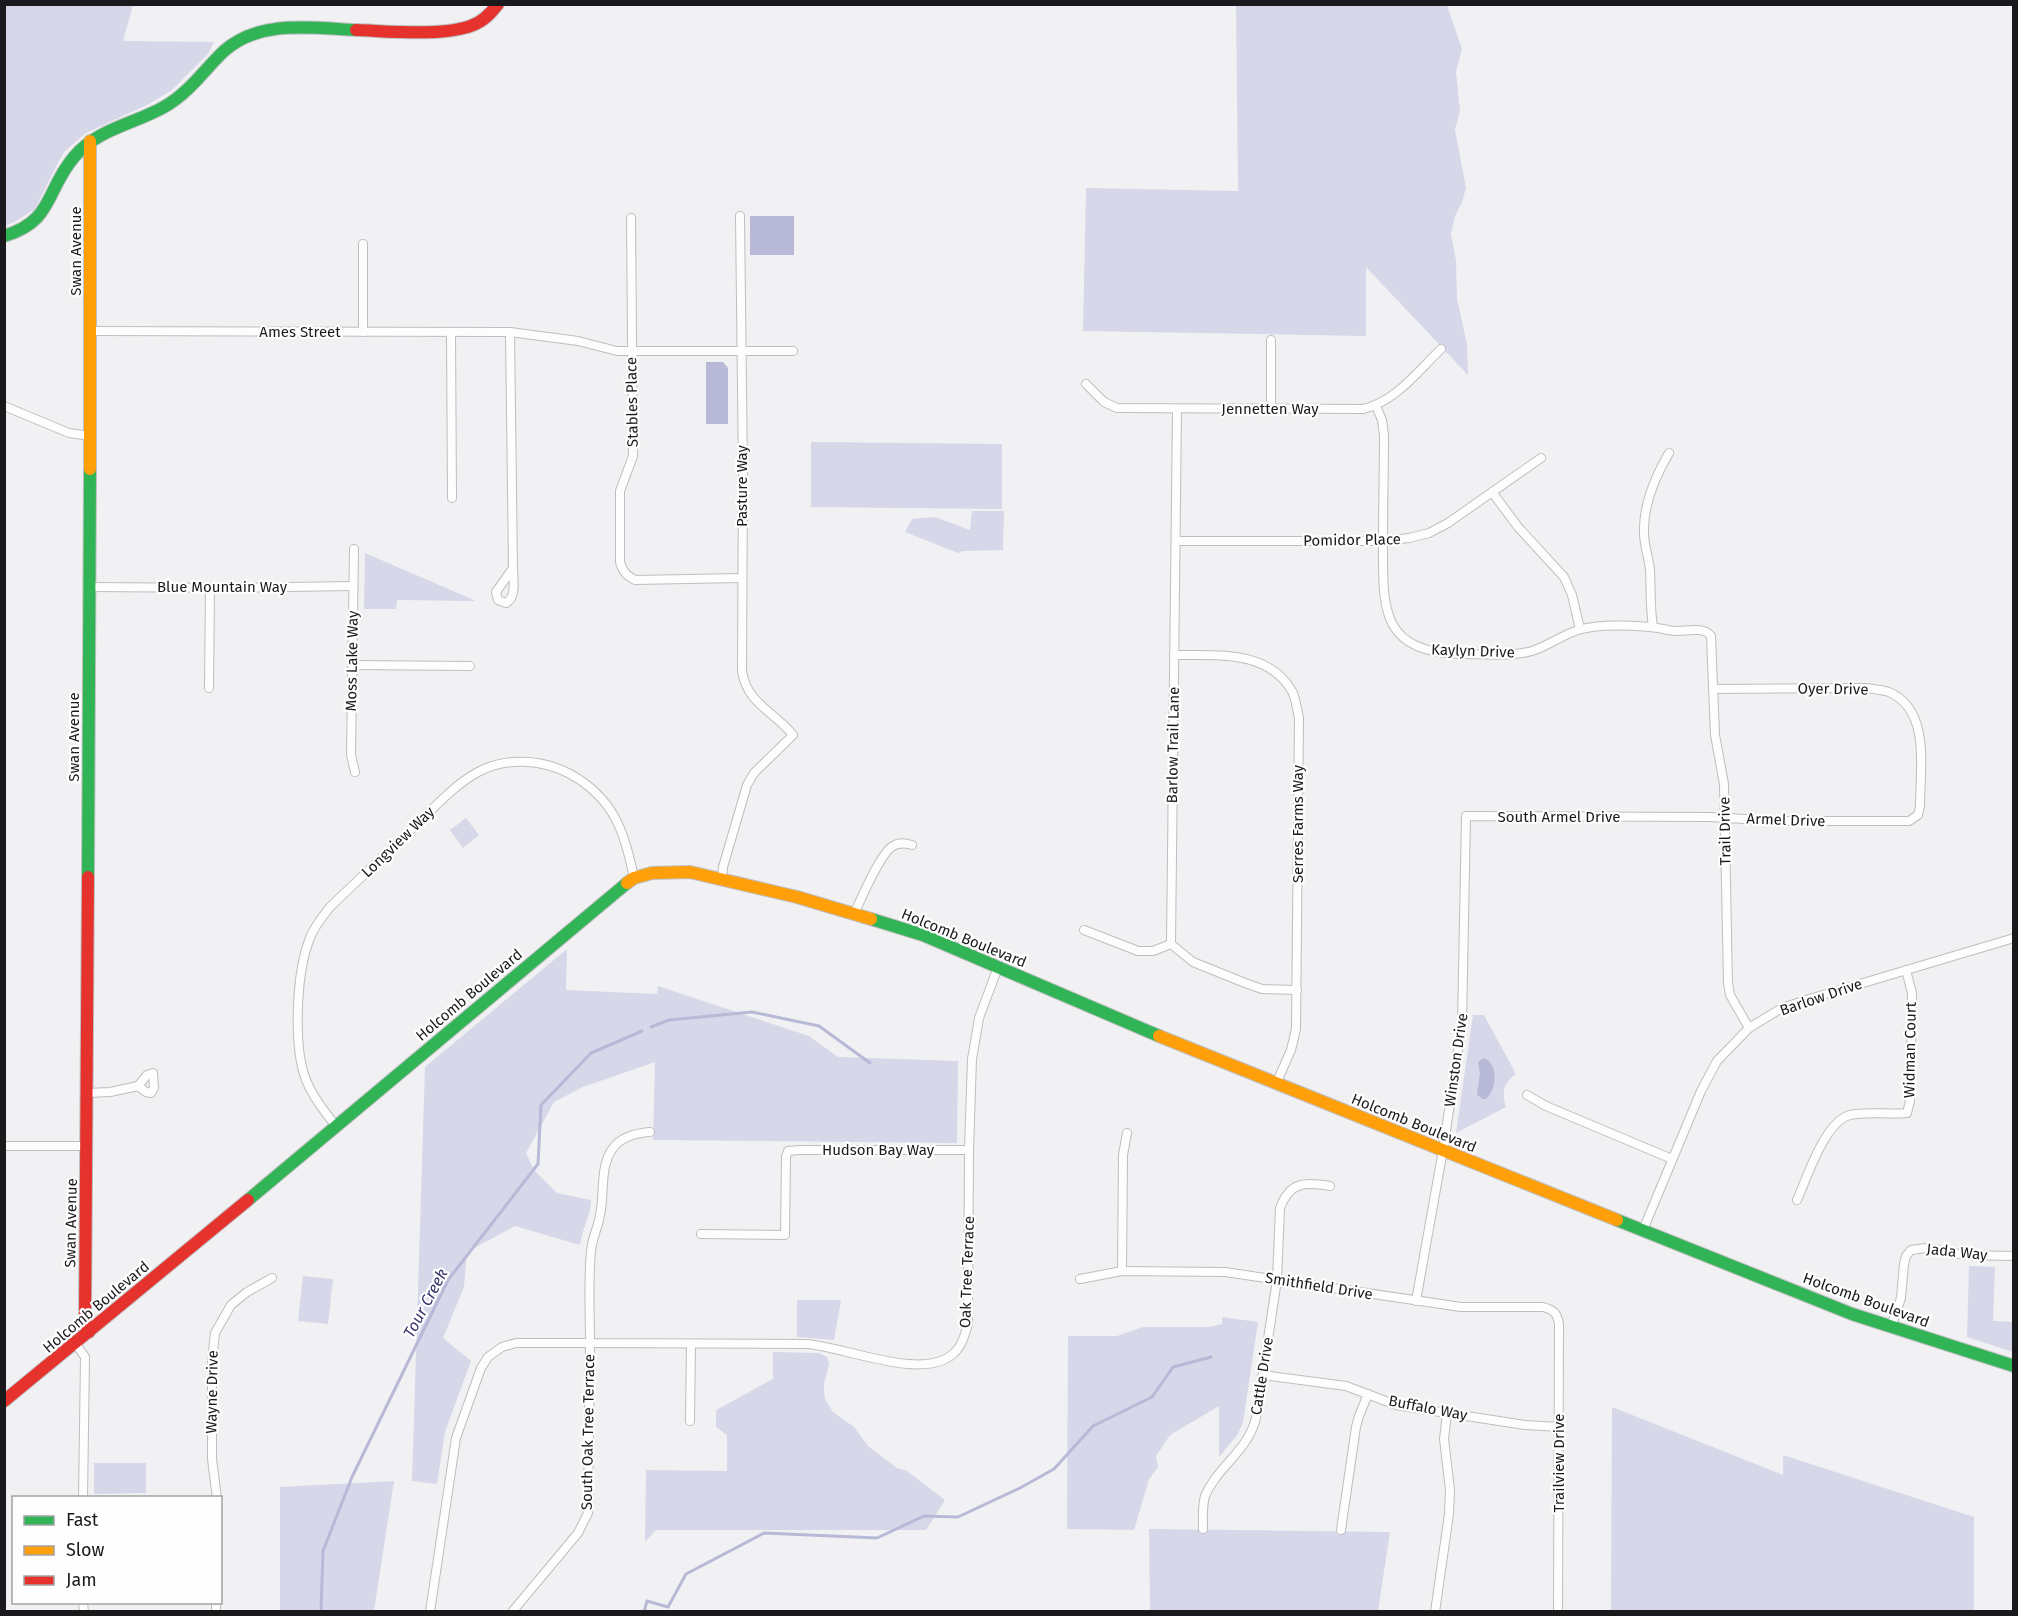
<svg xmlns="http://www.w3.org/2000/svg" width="2018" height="1616" font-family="'Fira Sans',sans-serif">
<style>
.green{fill:#d6d7e8}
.water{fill:#b8b9d7}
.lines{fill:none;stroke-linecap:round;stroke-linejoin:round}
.stream{stroke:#b8b9d7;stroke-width:3}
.street-casing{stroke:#bebec0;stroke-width:10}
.fast-casing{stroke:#bebec0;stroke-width:14}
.slow-casing{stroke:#bebec0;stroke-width:14}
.jam-casing{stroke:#bebec0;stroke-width:14}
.street{stroke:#fdfdfd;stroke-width:8}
.fast{stroke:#30b455;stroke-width:12}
.slow{stroke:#ff9f0a;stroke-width:12}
.jam{stroke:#e5322d;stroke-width:12}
.labels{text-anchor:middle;stroke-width:4.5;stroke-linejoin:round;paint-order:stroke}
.street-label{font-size:15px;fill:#1a1a1c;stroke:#fefeff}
.water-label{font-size:16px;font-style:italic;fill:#38356b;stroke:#fefeff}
</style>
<rect width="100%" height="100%" fill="#f1f1f3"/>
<g class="green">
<path d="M4,5H133L123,41L214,42L208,54L172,90L149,104L86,133L65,151L59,161L35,209L16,221L5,226Z"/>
<path d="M1236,5H1447L1462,49L1456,72L1460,111L1455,130L1466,188L1462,202L1455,216L1451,234L1456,260L1457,299L1467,344L1468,375L1366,267V336L1083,331L1086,188L1238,191Z"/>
<path d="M811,442L1002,444V509L811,507Z"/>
<path d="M972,511H1004L1003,550L963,551L958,553L905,532L912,519L935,517L970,530Z"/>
<path d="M365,553L474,600V601L397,600L396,609H364Z"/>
<path d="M466,818L479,835L463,848L450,830Z"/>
<path d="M567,949L566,990L657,994L658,986L809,1036L838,1057L958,1061L957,1143L653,1140L655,1062L583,1087L554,1102L526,1153L534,1170L557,1193L591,1200C591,1215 582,1229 580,1245L515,1226L467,1252L464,1287L443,1338L471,1361L445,1432L437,1484L412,1481L425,1067Z"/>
<path d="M1473,1015H1484L1516,1074C1504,1082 1501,1093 1506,1107L1456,1133Z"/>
<path d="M1969,1266L1995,1267L1993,1321L2013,1322V1352L1967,1337Z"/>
<path d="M303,1276L333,1279L328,1324L298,1321Z"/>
<path d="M797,1300H841L834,1340L797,1337Z"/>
<path d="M1222,1317L1258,1322L1243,1422L1238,1434L1219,1457V1406L1170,1435L1156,1456L1158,1467L1149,1479L1134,1530L1067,1529L1068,1336H1117L1143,1327H1209L1222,1324Z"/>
<path d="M773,1352L819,1353L827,1357L829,1365L824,1383V1392L825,1399L833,1412L854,1427L868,1446L897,1468L907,1471L945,1500L926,1530H656L645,1542L646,1470L727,1471V1435L716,1427V1410L773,1379Z"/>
<path d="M1612,1407L1783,1475V1455L1974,1517V1611H1611Z"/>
<path d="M94,1463H146V1493L94,1494Z"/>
<path d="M394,1481L374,1611H280V1487Z"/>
<path d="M1149,1529L1390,1532L1378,1611H1150Z"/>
</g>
<g class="water">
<rect x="750" y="216" width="44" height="39"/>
<path d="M706,362H723L728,368V424H706Z"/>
<path d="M1484,1058C1499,1065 1497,1089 1486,1099H1483L1477,1095L1480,1073L1478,1062Z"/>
</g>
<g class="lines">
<g class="stream">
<path d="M651,1027L669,1020L752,1012L819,1026L870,1063"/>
<path d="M321,1612L323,1551L352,1477L448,1280L538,1164L541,1105L591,1053L642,1031"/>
<path d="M644,1612L647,1601L668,1607L686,1574L764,1533L877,1538L924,1516L958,1517L1020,1488L1054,1469L1093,1426L1152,1397L1173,1367L1211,1357"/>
</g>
<defs>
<g id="street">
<path d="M631,218L633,456L620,491V562C623,572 626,575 635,580L741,578"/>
<path d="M90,331L510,332L578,341L617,351H793"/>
<path d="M363,332V244"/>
<path d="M510,332L513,568C513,579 517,597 506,603L498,600L496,592L513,568"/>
<path d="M451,333L452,498"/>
<path d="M1086,384L1104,402L1117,408L1363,409C1395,402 1417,372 1441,349"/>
<path d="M4,406L69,433L90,436"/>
<path d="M1376,406L1382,420L1384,435C1384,470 1383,505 1383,539C1383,609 1379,653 1464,654C1486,654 1511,657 1532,651C1548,646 1562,635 1578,630C1600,623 1646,625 1668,630C1681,634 1702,624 1711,636L1715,735L1724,784L1728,983L1730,995L1749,1028"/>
<path d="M1177,409L1171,944L1193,962L1245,983L1262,989L1297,990"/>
<path d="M1271,409V340"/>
<path d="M1492,492L1518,527L1564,577L1572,595L1580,629"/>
<path d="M1176,541H1383L1409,538L1429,533L1448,523L1541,458"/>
<path d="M354,549L351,755L355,772"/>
<path d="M90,587L230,588L353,586"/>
<path d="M1653,627C1650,608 1651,589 1650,570C1649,558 1644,546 1644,533C1643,505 1655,477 1669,453"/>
<path d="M1174,655C1216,656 1267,649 1292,691C1296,699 1297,710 1299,718L1296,1029L1291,1050L1276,1084"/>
<path d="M352,665L470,666"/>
<path d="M209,688L210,587"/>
<path d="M722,879L723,867L747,785L754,773L793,735C774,711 747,704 742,671L743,475L740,216"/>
<path d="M854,914C861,899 881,852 893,846C899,842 905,843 912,845"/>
<path d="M1084,930L1138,951H1153L1171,944"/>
<path d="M87,1093L110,1092L138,1086L147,1075L153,1073L154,1088L151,1093L146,1092L138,1086"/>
<path d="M1527,1095L1546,1106L1672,1159"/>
<path d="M337,1127C325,1113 313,1097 306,1080C293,1047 296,972 310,938C314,927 322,917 330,907C358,880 387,853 416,825C435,807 454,785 478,772C506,757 542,759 570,774C614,798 625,833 634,878"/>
<path d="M650,1132C636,1133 622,1136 613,1148C599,1167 605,1194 600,1215C598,1228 592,1238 591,1251C588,1281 590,1312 590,1343L807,1344C846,1347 924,1382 954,1353C962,1346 965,1334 968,1324L969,1150L972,1059L979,1018L998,967"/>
<path d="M4,1146H87"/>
<path d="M1797,1200C1807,1178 1825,1121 1850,1115C1868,1111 1889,1115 1907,1113L1910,1101L1912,993L1906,970"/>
<path d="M1643,1230L1701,1091L1717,1061L1749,1028L1782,1008L1806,1000L2014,938"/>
<path d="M701,1234L785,1235L786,1157L788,1151L800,1150H969"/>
<path d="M1122,1271L1123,1155L1127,1133"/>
<path d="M1080,1279L1122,1271L1225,1272L1461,1307H1543C1554,1310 1557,1313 1559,1324L1558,1612"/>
<path d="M1416,1301L1443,1150L1462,1025L1466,816L1710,817L1778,821H1909L1918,815L1920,806C1920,769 1931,710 1889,692C1882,690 1873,689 1866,688L1713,689"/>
<path d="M1891,1327L1901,1298L1904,1264L1906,1256L1911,1250L1926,1248L1965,1255L2014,1256"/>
<path d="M75,1343L85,1357L83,1498"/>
<path d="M1263,1375L1346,1386L1396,1405L1408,1407L1525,1425L1559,1427"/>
<path d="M690,1421L691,1345"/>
<path d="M217,1498L212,1459V1361L215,1333L231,1305L247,1292L272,1278"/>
<path d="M1203,1529C1203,1519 1202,1506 1205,1496C1217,1467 1248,1451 1256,1418L1277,1280L1280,1208C1290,1181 1305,1182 1330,1186"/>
<path d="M1341,1530L1356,1427L1359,1416L1368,1394"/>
<path d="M83,1602L84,1612"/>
<path d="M216,1612V1602"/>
<path d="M430,1612L456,1438L481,1368L488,1357L502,1347L516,1343H590L588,1513L578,1533L512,1612"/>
<path d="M1435,1612L1449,1514L1450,1490L1444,1439L1447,1413"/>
</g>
<g id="fast">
<path d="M4,236C54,221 45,191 74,157C97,129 134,124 164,107C189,93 204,70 224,51C260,19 312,28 356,30"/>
<path d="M88,877L90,469"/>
<path d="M871,919L923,935L1159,1036"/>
<path d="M248,1200L627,883"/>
<path d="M1617,1220L1852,1314L2014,1366"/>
</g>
<g id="slow">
<path d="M90,141V469"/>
<path d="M627,883L634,878L652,873L690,872L797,897L871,919"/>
<path d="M1159,1036L1617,1220"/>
</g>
<g id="jam">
<path d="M356,30C388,31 444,37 473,25C484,21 491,13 498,4"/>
<path d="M88,877L85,1322L89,1332"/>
<path d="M4,1401L248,1200"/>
</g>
</defs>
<use href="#street" class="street-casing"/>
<use href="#fast" class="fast-casing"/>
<use href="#slow" class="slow-casing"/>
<use href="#jam" class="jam-casing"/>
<use href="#street" class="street"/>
<use href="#fast" class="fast"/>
<use href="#slow" class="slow"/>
<use href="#jam" class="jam"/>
</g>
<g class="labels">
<g class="street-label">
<text transform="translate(76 251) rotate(-90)" y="5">Swan Avenue</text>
<text x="300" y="337">Ames Street</text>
<text transform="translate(632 402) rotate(-91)" y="5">Stables Place</text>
<text x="1270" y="414">Jennetten Way</text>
<text transform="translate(742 486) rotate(-90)" y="5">Pasture Way</text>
<text transform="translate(1352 540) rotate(-1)" y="5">Pomidor Place</text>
<text x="222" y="592">Blue Mountain Way</text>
<text transform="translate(1473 651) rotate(2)" y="5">Kaylyn Drive</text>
<text transform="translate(352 661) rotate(-89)" y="5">Moss Lake Way</text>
<text transform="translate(1833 689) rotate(1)" y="5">Oyer Drive</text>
<text transform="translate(74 737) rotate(-90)" y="5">Swan Avenue</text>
<text transform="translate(1173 745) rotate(-89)" y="5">Barlow Trail Lane</text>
<text x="1559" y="822">South Armel Drive</text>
<text transform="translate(1786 820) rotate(2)" y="5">Armel Drive</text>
<text transform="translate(1298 824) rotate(-90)" y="5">Serres Farms Way</text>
<text transform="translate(1725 831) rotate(-91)" y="5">Trail Drive</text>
<text transform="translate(398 842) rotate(-44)" y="5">Longview Way</text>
<text transform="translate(964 938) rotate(22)" y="5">Holcomb Boulevard</text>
<text transform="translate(469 995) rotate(-40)" y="5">Holcomb Boulevard</text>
<text transform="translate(1821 997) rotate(-19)" y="5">Barlow Drive</text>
<text transform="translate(1910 1050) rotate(-89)" y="5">Widman Court</text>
<text transform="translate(1456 1060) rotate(-82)" y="5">Winston Drive</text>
<text transform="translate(1414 1123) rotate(22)" y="5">Holcomb Boulevard</text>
<text x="878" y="1155">Hudson Bay Way</text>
<text transform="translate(71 1223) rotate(-89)" y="5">Swan Avenue</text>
<text transform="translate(1957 1252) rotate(6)" y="5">Jada Way</text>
<text transform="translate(967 1272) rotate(-88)" y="5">Oak Tree Terrace</text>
<text transform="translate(1319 1286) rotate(9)" y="5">Smithfield Drive</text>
<text transform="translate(1866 1300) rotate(20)" y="5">Holcomb Boulevard</text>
<text transform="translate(96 1307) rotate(-40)" y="5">Holcomb Boulevard</text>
<text transform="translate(1262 1376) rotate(-81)" y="5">Cattle Drive</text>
<text transform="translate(212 1392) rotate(-89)" y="5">Wayne Drive</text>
<text transform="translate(1428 1408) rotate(11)" y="5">Buffalo Way</text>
<text transform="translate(588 1432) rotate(-89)" y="5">South Oak Tree Terrace</text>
<text transform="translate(1559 1463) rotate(-90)" y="5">Trailview Drive</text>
</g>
<g class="water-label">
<text transform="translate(425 1303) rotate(-62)" y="6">Tour Creek</text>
</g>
</g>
<rect width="2018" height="1616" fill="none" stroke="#1a1a1c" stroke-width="12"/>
<rect x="12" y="1496" width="210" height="108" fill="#fefeff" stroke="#a3a3a4" stroke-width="1.5"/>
<rect x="24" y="1516" width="30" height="9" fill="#30b455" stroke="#a3a3a4" stroke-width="1.5"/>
<text x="66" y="1526" font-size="18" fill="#1a1a1c">Fast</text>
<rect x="24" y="1546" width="30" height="9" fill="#ff9f0a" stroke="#a3a3a4" stroke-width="1.5"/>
<text x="66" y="1556" font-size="18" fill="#1a1a1c">Slow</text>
<rect x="24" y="1576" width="30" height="9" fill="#e5322d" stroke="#a3a3a4" stroke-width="1.5"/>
<text x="66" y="1586" font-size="18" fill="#1a1a1c">Jam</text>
</svg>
